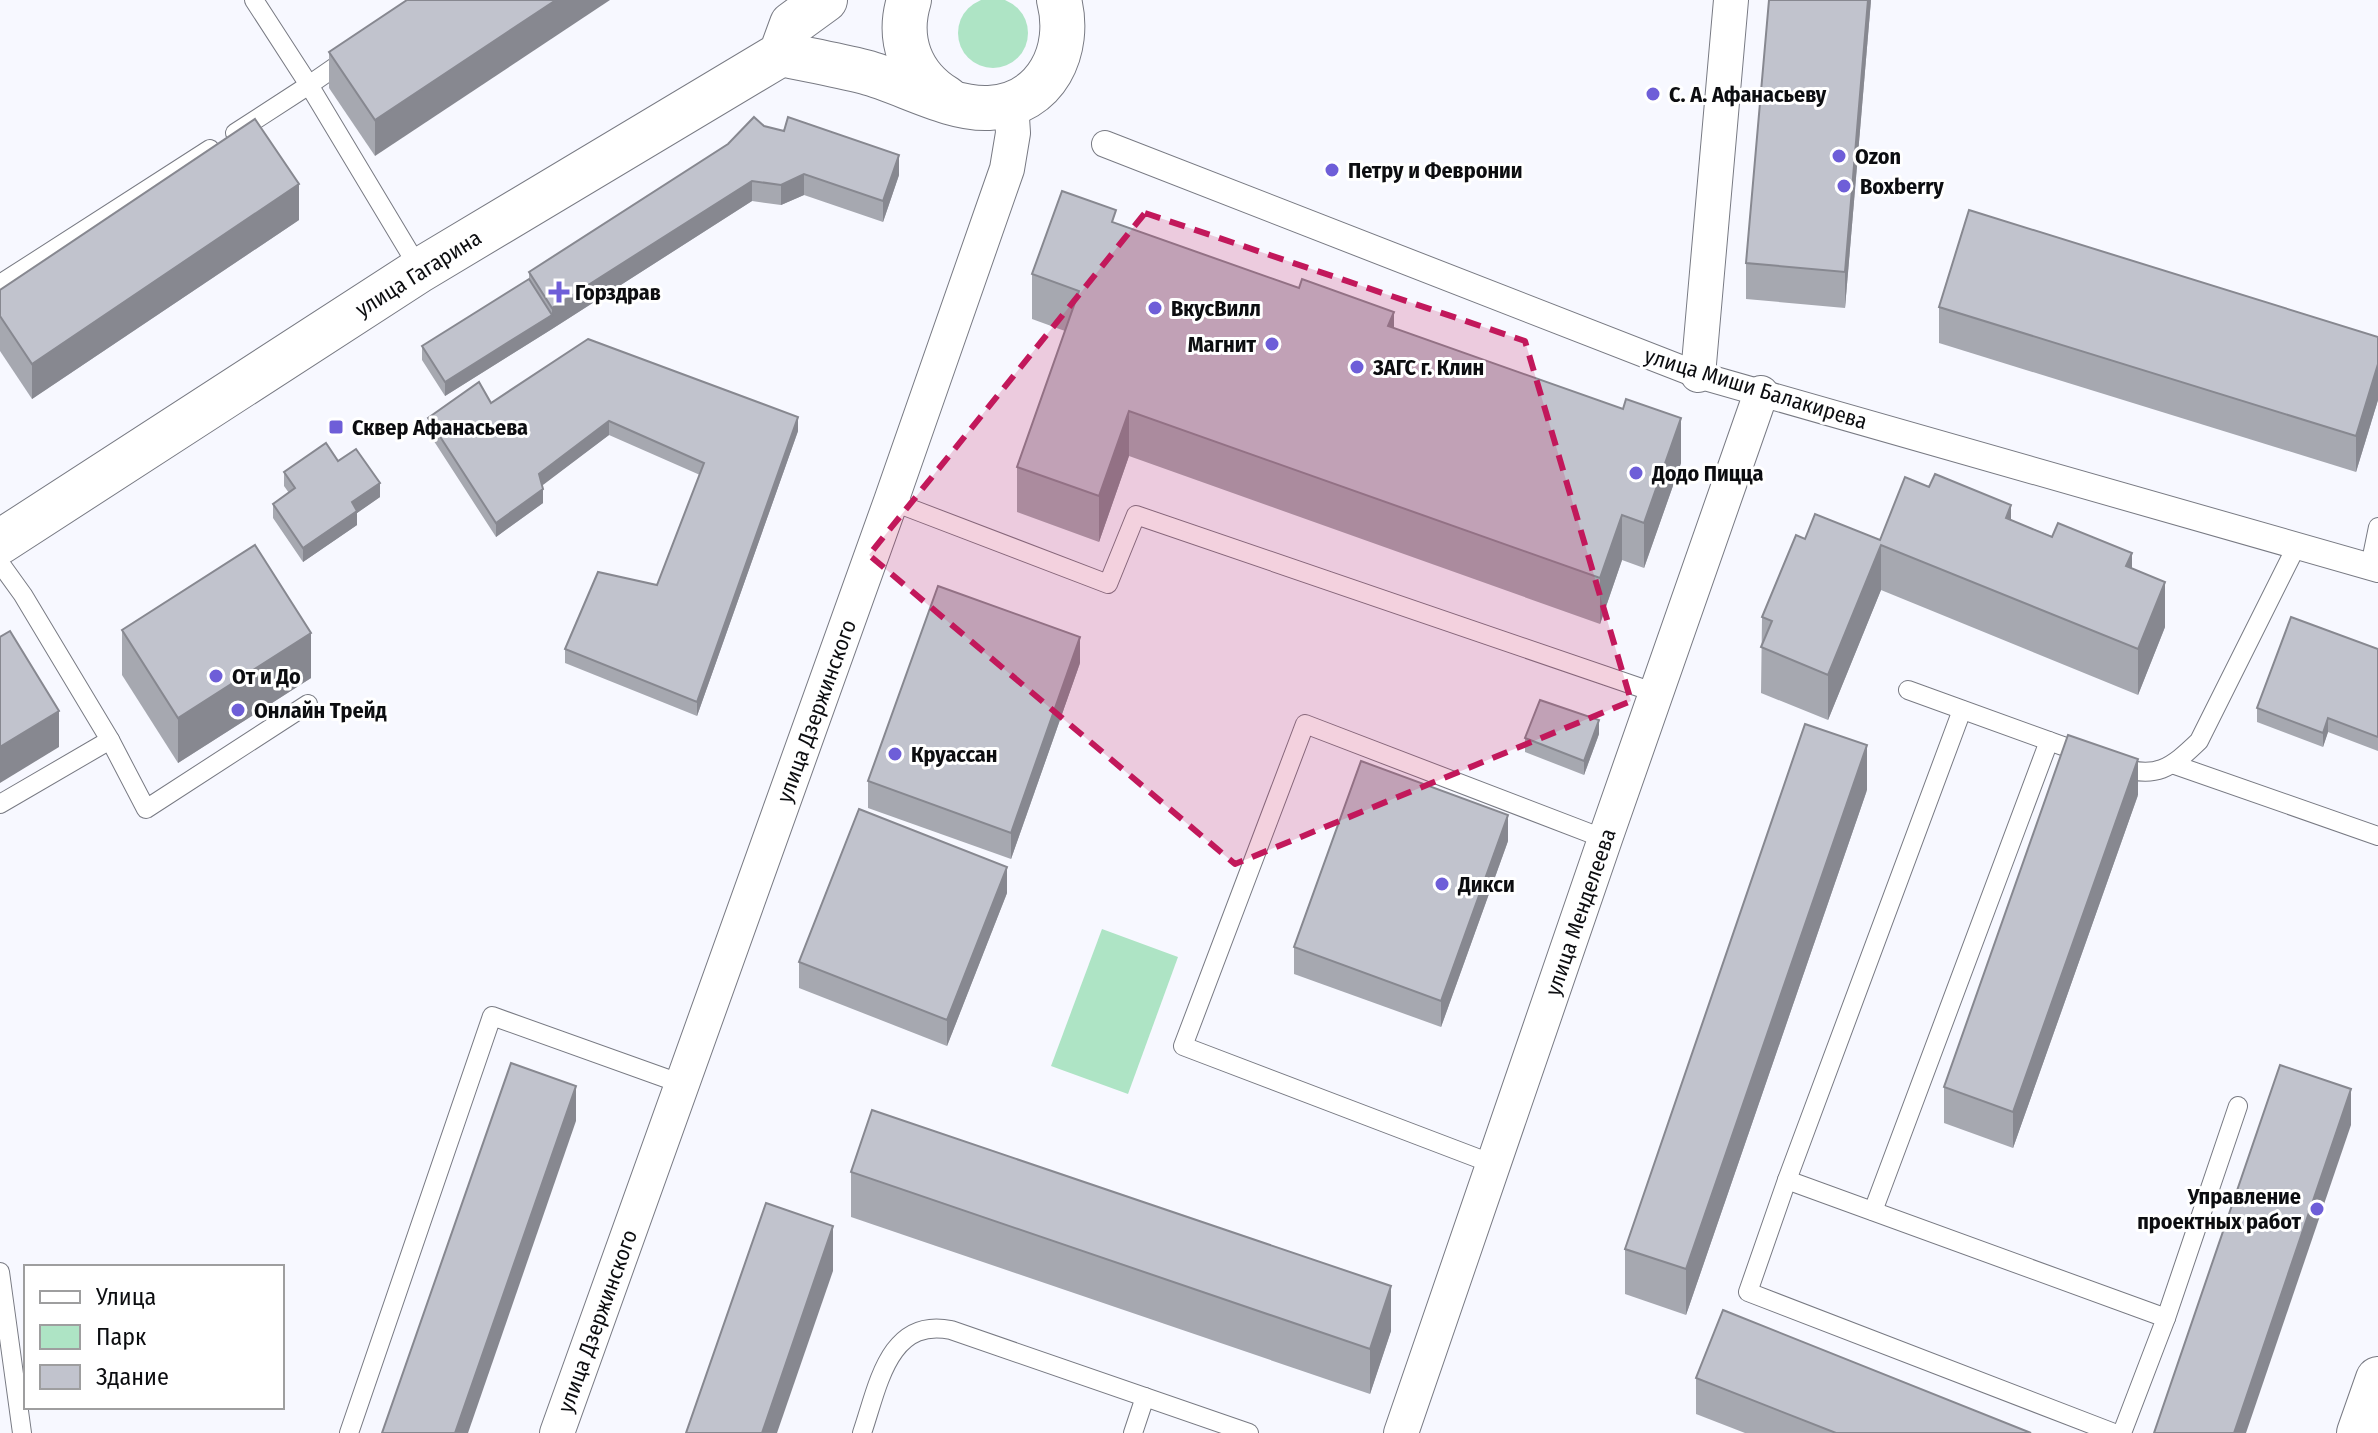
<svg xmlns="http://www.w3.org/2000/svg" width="2378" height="1433" font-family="'Fira Sans Condensed',sans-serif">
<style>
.green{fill:#aee4c5}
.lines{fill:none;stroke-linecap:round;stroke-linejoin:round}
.service-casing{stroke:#787a83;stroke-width:20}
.pedestrian-casing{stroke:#787a83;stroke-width:28}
.minor-casing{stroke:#787a83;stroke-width:36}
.tertiary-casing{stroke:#787a83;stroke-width:46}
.service{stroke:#fff;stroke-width:18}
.pedestrian{stroke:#fff;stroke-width:26}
.minor{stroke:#fff;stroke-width:34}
.tertiary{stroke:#fff;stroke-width:44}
.wall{fill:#a6a8b0}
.shaded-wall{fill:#878890}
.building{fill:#c1c3cd;stroke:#878890;stroke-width:2}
.marked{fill:#c2185b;fill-opacity:0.2;stroke:#c2185b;stroke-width:6;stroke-dasharray:16 10;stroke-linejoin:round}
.poi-dot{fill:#6e5ed8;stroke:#fff;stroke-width:3}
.labels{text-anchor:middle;stroke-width:6;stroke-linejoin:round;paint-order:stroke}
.poi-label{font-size:22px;font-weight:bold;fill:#0c0d10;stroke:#fff;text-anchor:start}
.street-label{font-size:22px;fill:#0c0d10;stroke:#fff}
</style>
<rect width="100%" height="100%" fill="#f7f8ff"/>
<g class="green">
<circle cx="993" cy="33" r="35"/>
<path d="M1102,929L1178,957L1128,1094L1051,1066Z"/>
</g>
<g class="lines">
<defs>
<g id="service">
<path d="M254,0L309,85L348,58"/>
<path d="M235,133L309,85L420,270"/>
<path d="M0,284L210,149"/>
<path d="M891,501L1108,584L1136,515L1656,693"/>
<path d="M0,563L23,595L110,740L0,804"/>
<path d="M2370,566L2378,527"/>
<path d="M1908,690L2085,754"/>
<path d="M1962,710L1787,1180L1748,1292L2114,1433"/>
<path d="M110,740L146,809L308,704"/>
<path d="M2175,765L2378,836"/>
<path d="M2116,766C2156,780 2171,768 2199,741L2297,545"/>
<path d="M1493,1164L1183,1046L1305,724L1605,839"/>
<path d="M1787,1180L2166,1318L2122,1433"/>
<path d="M1873,1211L2049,741"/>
<path d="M0,1272L22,1433"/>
<path d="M2166,1318L2238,1106"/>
<path d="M349,1433L492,1016L682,1084"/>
<path d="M862,1433C878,1387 888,1317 951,1330L1249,1433"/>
<path d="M1133,1433L1145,1397"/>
</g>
<path id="pedestrian" d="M1105,144L1698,375L2378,569"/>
<g id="minor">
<path d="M1698,375L1731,0"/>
<path d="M557,1433L891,501L1007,169L1013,133L1011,103"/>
<path d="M1401,1433L1605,839L1761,393"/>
</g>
<g id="tertiary">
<path d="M909,0C897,39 910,76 946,98"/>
<path d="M781,54C809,60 837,65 865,72C903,82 950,110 989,108C1047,104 1072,50 1059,0"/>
<path d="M0,542L420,270L781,54L792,24L825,0"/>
<path d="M2359,1433L2378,1379"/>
</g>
</defs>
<use href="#service" class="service-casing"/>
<use href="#pedestrian" class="pedestrian-casing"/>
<use href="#minor" class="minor-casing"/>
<use href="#tertiary" class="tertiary-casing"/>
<use href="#service" class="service"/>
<use href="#pedestrian" class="pedestrian"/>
<use href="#minor" class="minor"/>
<use href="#tertiary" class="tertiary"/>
</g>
<g class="wall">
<path d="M407,0L375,156L329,88V52Z"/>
<path d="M1871,0L1845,308L1746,299V263Z"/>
<path d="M764,126L899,175L883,222L804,195L781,205L752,201L552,329L445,396L422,360V346L529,279V272Z"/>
<path d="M299,220L32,399L0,351V290Z"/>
<path d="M1116,224L1394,328L1681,463L1644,568L1622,560L1600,624L1129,456L1099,542L1017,512V467L1065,331L1032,319V274Z"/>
<path d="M1939,307L2378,337V400L2356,472L1939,343Z"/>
<path d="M491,403L798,431L697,716L565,663V649L657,585L700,475L609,435L542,485L543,503L496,537L428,432V418Z"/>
<path d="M338,461L380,497L357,513V525L303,562L273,518V504L289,493L284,486V472Z"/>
<path d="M2011,520L2132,568L2165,627L2138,695L1881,590L1828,720L1761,693L1762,617L1805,539L1880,540Z"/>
<path d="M122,630L311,678L178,763L122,675Z"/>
<path d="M2378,649V751L2328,732L2323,747L2257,722V708Z"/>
<path d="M1080,663L1011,859L868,808V781Z"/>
<path d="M1599,734L1584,775L1525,752V738Z"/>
<path d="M1867,790L1686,1315L1625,1294V1249Z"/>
<path d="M2138,795L2013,1148L1944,1123V1087Z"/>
<path d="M1508,841L1441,1027L1294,974V947Z"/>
<path d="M1007,893L947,1046L799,988V962Z"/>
<path d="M851,1172L1391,1331L1370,1394L851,1217Z"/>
<path d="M1696,1378L2031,1433H1745L1696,1414Z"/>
</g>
<g class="shaded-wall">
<path d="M556,0H610L375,156V120Z"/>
<path d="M1868,0H1871L1845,308V272Z"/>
<path d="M899,155V175L883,222V201Z"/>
<path d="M804,174V195L781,205V185Z"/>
<path d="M752,181V201L552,329L445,396V382L552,315V308Z"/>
<path d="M299,184V220L32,399V364Z"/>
<path d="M1394,312V357L1388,326Z"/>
<path d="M2378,364V400L2356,472V436Z"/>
<path d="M1129,411V456L1099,542V496Z"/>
<path d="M798,417V431L697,716V702Z"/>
<path d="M1681,418V463L1644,568V523Z"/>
<path d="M609,421V435L539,488V474Z"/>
<path d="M380,483V497L357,513V525L303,562V548L352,502Z"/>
<path d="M543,489V503L496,537V523Z"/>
<path d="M2011,505V550L2006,518Z"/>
<path d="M1622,515V560L1600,624V578Z"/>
<path d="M1881,545V590L1828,720V675Z"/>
<path d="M2132,553V598L2126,566Z"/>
<path d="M2165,582V627L2138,695V649Z"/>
<path d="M311,633V678L178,763V718Z"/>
<path d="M1080,637V663L1011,859V833Z"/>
<path d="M59,711V747L0,783V747Z"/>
<path d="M2328,718V732L2323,747V733Z"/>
<path d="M1599,720V734L1584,775V761Z"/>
<path d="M1867,745V790L1686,1315V1269Z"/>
<path d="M2138,759V795L2013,1148V1112Z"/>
<path d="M1508,815V841L1441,1027V1001Z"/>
<path d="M1007,867V893L947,1046V1020Z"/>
<path d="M576,1086V1121L468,1433H455Z"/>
<path d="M2351,1089V1125L2246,1433H2234Z"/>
<path d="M833,1226V1271L777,1433H762Z"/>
<path d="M1391,1286V1331L1370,1394V1349Z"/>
</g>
<g class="building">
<path d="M407,0H556L375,120L329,52Z"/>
<path d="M1769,0H1868L1845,272L1746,263Z"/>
<path d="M754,117L764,126L784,131L788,117L899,155L883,201L804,174L781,185L752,181L552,308L529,272L728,144Z"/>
<path d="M255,119L299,184L32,364L0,316V290Z"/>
<path d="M1062,191L1116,210L1112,222L1299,288L1302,279L1394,312L1388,326L1623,409L1626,399L1681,418L1644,523L1622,515L1600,578L1129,411L1099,496L1017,467L1079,291L1032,274Z"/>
<path d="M1969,210L2378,337V364L2356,436L1939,307Z"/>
<path d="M529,279L552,315L445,382L422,346Z"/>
<path d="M588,339L798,417L697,702L565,649L598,572L657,585L704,463L609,421L539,474L543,489L496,523L428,418L479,382L491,403Z"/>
<path d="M326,443L338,461L356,449L380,483L352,502L357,511L303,548L273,504L295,488L284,472Z"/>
<path d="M1935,474L2011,505L2006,518L2052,537L2058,523L2132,553L2126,566L2165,582L2138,649L1881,545L1828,675L1761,647L1772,621L1762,617L1796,535L1805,539L1815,514L1880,540L1905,477L1929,487Z"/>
<path d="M255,545L311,633L178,718L122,630Z"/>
<path d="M938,586L1080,637L1011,833L868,781Z"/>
<path d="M2291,617L2378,649V737L2328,718L2323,733L2257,708Z"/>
<path d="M10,631L59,711L0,747V637Z"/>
<path d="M1540,700L1599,720L1584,761L1525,738Z"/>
<path d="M1805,724L1867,745L1686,1269L1625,1249Z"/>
<path d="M2068,735L2138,759L2013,1112L1944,1087Z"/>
<path d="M1361,761L1508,815L1441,1001L1294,947Z"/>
<path d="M859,809L1007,867L947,1020L799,962Z"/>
<path d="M511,1063L576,1086L455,1433H382Z"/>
<path d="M2280,1065L2351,1089L2234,1433H2154Z"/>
<path d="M872,1110L1391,1286L1370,1349L851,1172Z"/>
<path d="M766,1203L833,1226L762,1433H686Z"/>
<path d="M1723,1310L2031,1433H1836L1696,1378Z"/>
</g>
<path class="marked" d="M1145,213L1525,341L1631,701L1235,864L869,555Z"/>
<g class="poi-dot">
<circle cx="1653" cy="94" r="8"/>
<circle cx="1839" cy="156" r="8"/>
<circle cx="1332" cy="170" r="8"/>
<circle cx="1844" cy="186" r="8"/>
<path d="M555 280h8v8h8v8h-8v8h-8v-8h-8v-8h8z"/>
<circle cx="1155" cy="308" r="8"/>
<circle cx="1272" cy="344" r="8"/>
<circle cx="1357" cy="367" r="8"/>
<rect x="328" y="419" width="16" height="16" rx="4"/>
<circle cx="1636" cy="473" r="8"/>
<circle cx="216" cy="676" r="8"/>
<circle cx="238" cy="710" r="8"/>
<circle cx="895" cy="754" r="8"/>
<circle cx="1442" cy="884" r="8"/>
<circle cx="2317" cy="1209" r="8"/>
</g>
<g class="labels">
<g class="poi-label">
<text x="1669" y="102">С. А. Афанасьеву</text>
<text x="1855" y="164">Ozon</text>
<text x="1348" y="178">Петру и Февронии</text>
<text x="1860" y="194">Boxberry</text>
<text x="575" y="300">Горздрав</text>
<text x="1171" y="316">ВкусВилл</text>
<text x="1256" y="352" text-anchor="end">Магнит</text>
<text x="1373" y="375">ЗАГС г. Клин</text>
<text x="352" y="435">Сквер Афанасьева</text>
<text x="1652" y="481">Додо Пицца</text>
<text x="232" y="684">От и До</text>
<text x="254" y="718">Онлайн Трейд</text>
<text x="911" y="762">Круассан</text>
<text x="1458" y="892">Дикси</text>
<text x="2301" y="1204" text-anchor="end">Управление<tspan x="2301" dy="25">проектных работ</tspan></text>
</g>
<g class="street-label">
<text transform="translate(418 273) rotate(-32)" y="8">улица Гагарина</text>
<text transform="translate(1756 388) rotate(17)" y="8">улица Миши Балакирева</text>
<text transform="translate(816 711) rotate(-70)" y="8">улица Дзержинского</text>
<text transform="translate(1580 912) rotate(-71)" y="8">улица Менделеева</text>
<text transform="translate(597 1321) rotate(-70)" y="8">улица Дзержинского</text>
</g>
</g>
<rect x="24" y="1265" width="260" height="144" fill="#ffffff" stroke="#9e9e9f" stroke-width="2"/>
<rect x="40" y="1291" width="40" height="12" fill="#ffffff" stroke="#9e9e9f" stroke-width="2"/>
<text x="96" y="1305" font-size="24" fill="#0c0d10">Улица</text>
<rect x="40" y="1325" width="40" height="24" fill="#aee4c5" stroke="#9e9e9f" stroke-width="2"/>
<text x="96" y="1345" font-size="24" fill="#0c0d10">Парк</text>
<rect x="40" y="1365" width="40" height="24" fill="#c1c3cd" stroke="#9e9e9f" stroke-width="2"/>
<text x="96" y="1385" font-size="24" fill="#0c0d10">Здание</text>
</svg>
